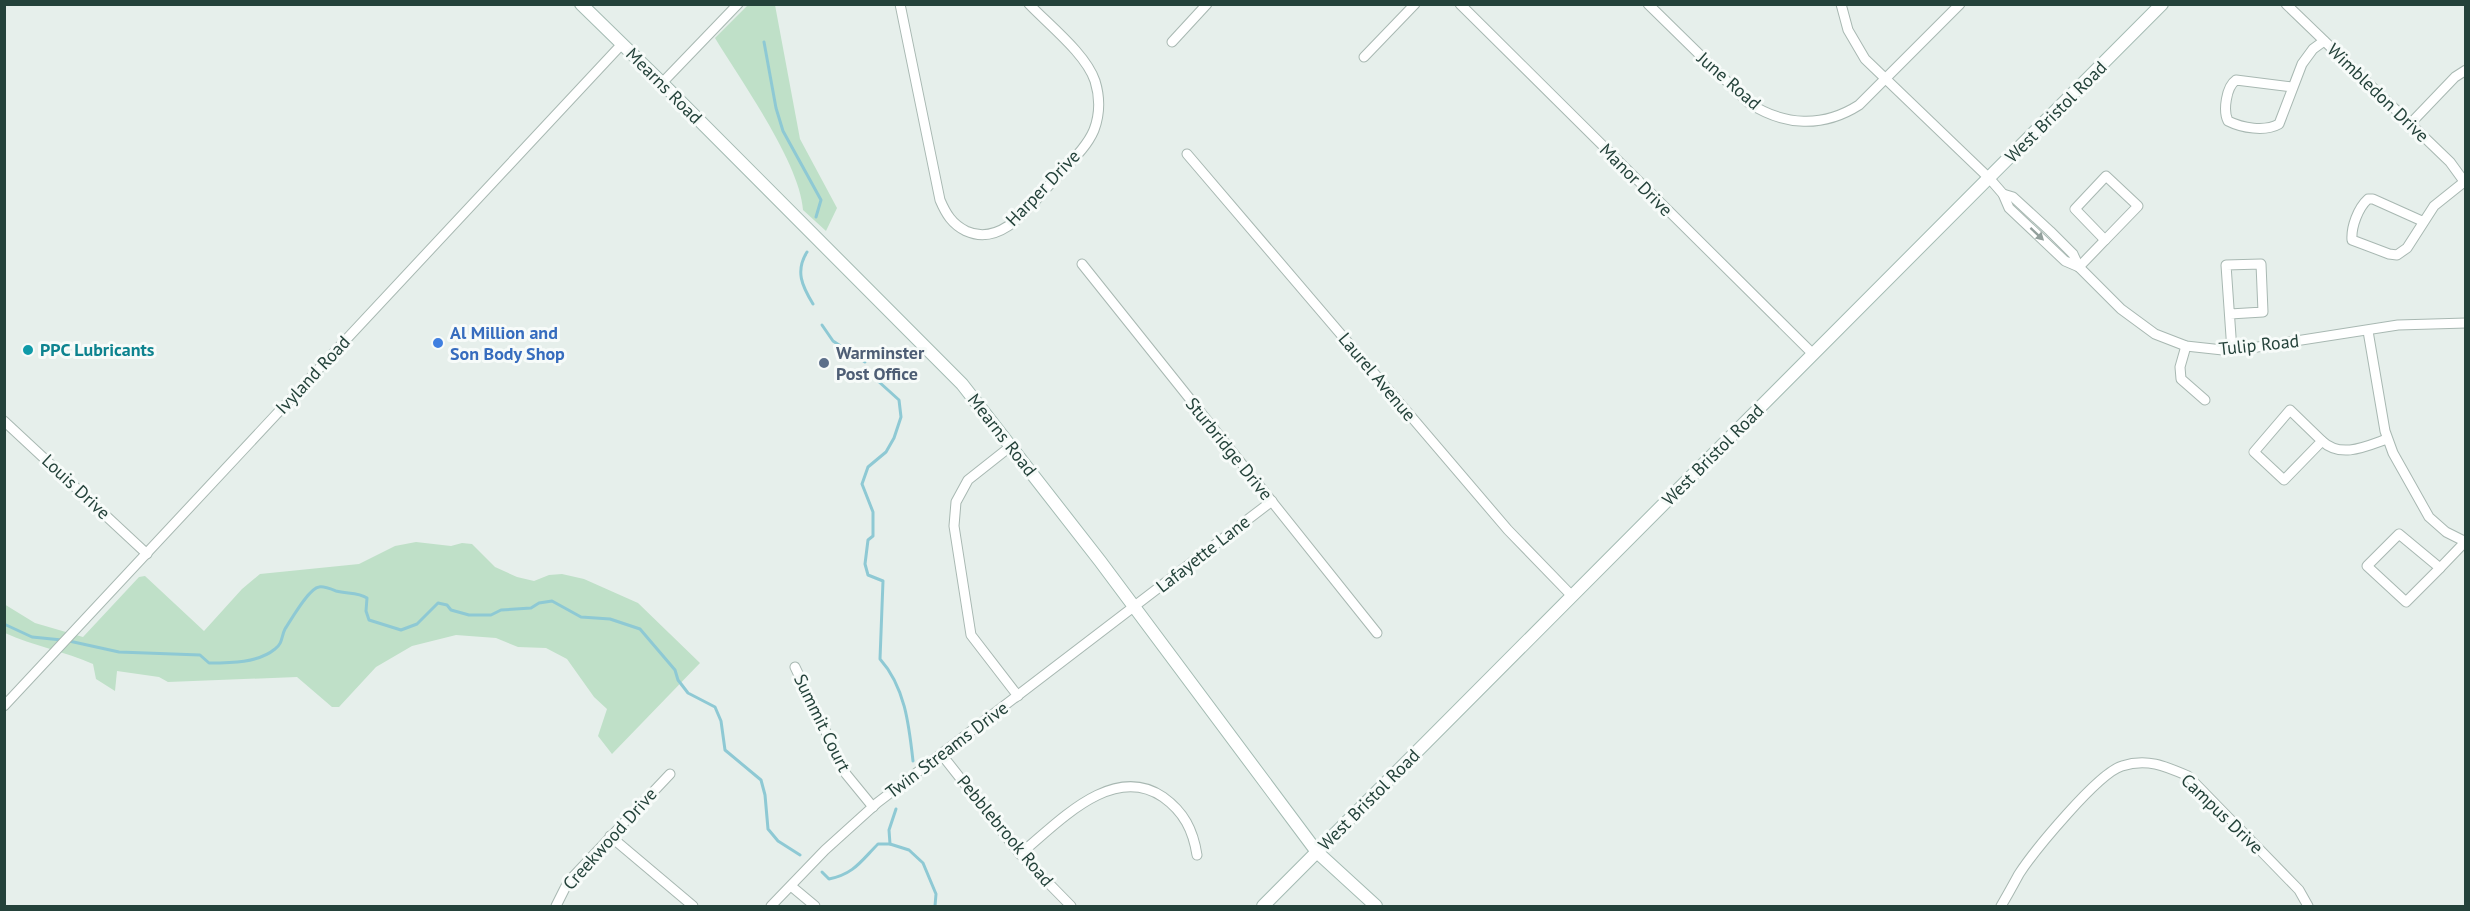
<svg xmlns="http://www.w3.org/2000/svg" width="2470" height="911" font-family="'PT Sans',sans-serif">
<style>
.green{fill:#bfe0c8}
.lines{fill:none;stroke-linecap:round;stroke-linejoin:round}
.stream{stroke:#8ec9d4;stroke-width:3}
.street-casing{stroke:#a8b8b2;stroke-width:11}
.secondary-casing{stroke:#a4bbb3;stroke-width:14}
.street{stroke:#fff;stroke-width:9}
.secondary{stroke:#fff;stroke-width:12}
.oneway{fill:#92a09c}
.shop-dot{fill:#3f7fe0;stroke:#f7fbf9;stroke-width:2}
.culture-dot{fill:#0f9aa8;stroke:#f7fbf9;stroke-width:2}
.service-dot{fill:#5c6f8a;stroke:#f7fbf9;stroke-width:2}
.labels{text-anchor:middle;stroke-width:6;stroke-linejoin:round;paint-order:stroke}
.street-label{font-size:18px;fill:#24423a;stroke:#f7fbf9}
.shop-label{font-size:18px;font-weight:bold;fill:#366cbe;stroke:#f7fbf9;text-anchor:start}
.culture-label{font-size:18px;font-weight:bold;fill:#0d838f;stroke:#f7fbf9;text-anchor:start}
.service-label{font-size:18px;font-weight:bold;fill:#4e5e75;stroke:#f7fbf9;text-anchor:start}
</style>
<rect width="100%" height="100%" fill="#e6efeb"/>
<g class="green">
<path d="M749,4L775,5L800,139L837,208L826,231L803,210C800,163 741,81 715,38Z"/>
<path d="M416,542L451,546L462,543L472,544L495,567L517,577L534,581L549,575L562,574L584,579L638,603L700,663L612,754L598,736L607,709L594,697L567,659L546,648L518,647L496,638L456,635L412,646L376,667L339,707H332L297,677L168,682L159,677L117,671L115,691L96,679L93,664C64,651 33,646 5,633L4,604L35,623L83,637L139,577L145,576L204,631L242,589L260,574L359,564L395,546Z"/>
</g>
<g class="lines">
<g class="stream">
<path d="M764,42L776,108L783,131L821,200L816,217"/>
<path d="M807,252C795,271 802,286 813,304"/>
<path d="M822,325L833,341L865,362"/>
<path d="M878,381L899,400L901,417L894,438L886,452L868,467L862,484L873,512V536L868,540L865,564L868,575L883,581L880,659C905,687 909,725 913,761"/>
<path d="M4,624L32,637L62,640"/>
<path d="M69,641L119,652L200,655L209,663C231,663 258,663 275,649C283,643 281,637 285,629C291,620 309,588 319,587C324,586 331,589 336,591C347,594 358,592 367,598L366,611L369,620L401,630L417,624L438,603L447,605L451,610L469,615H491L501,610L531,608L539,603L552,601L581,617L610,619L640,629L675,670L678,680L688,693L715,707L721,721L725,750L761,780L765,795L768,829L778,841L800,855"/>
<path d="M890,844L889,830L896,809"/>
<path d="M822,872L829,879C854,874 861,861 878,844H890L909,850L923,863L936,894L935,906"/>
</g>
<defs>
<g id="street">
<path d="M900,4L940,200C946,214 952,224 966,231C1003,248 1032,203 1054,180C1067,165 1086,149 1094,130C1100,114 1100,97 1095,81C1086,54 1049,25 1029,4"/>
<path d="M1460,4L1813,354"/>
<path d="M1648,4L1749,103C1784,126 1823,128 1859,105L1960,4"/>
<path d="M1841,4L1848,30L1865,59L1990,179L2003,194L2009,208L2065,261L2079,267"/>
<path d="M2286,4L2450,162L2466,184"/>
<path d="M1172,42L1207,4"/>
<path d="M1364,57L1415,4"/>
<path d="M662,83L738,4"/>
<path d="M2292,87L2236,80C2226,87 2223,111 2228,121C2242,128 2265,132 2279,124L2302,64L2313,49L2324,41"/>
<path d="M2410,124L2455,77L2466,70"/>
<path d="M1187,154L1508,530L1572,596"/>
<path d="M2106,176L2138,206L2105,240L2075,209Z"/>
<path d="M2003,194L2013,197L2050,231L2073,254L2079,267L2121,309L2155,334L2186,346L2232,351L2398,325L2466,323"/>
<path d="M2422,221L2373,199H2368C2358,208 2351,227 2352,240L2389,254L2397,255L2407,248L2434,206L2464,182"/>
<path d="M1082,264L1377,633"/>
<path d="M2079,267L2105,240"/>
<path d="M2230,314L2263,312L2261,264L2226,265L2232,351"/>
<path d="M2368,331L2385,431L2393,453L2429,517L2446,532L2466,542"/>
<path d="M2186,346L2180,367L2181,379L2205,400"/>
<path d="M2290,410L2322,441L2284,480L2254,452Z"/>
<path d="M4,421L147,554"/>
<path d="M2322,441C2341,459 2367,446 2387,439"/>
<path d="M1011,446L968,480L956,502L954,526L971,635L1018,696"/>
<path d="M2399,534L2440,568L2406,602L2367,566Z"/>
<path d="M2440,568L2465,542"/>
<path d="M795,667L846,774L873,807"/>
<path d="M4,706L622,44"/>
<path d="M942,755L1020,854L1071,906"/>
<path d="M610,836L693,906"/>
<path d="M1020,854C1057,824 1112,762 1163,797C1184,812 1193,830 1197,855"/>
<path d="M791,886L815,906"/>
<path d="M556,906L568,882L670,774"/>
<path d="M771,906L825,850L877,803L1272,501"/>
<path d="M2001,906C2007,896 2013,885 2019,874C2034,851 2098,773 2122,766C2147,758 2165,766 2188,776L2299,890L2308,906"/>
</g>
<g id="secondary">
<path d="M581,4L662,83L962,384L1100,561L1317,852L1376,906"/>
<path d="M1263,906L2162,4"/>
</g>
</defs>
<use href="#street" class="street-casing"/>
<use href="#secondary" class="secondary-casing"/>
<use href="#street" class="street"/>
<use href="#secondary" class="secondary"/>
</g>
<defs><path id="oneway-solid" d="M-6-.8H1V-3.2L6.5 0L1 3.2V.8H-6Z" transform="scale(1.5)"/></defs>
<use class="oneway" href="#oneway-solid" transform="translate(2037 234) rotate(43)"/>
<circle class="shop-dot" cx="438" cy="343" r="6"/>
<circle class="culture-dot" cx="28" cy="350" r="6"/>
<circle class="service-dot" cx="824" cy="363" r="6"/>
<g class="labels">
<g class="street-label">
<text transform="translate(1729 81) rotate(41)" y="6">June Road</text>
<text transform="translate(664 86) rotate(45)" y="6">Mearns Road</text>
<text transform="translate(2378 93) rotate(44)" y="6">Wimbledon Drive</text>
<text transform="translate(2056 112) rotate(-45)" y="6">West Bristol Road</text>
<text transform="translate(1636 180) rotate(45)" y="6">Manor Drive</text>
<text transform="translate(1043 188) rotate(-46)" y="6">Harper Drive</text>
<text transform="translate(2259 345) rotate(-6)" y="6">Tulip Road</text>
<text transform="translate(313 375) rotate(-47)" y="6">Ivyland Road</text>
<text transform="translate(1377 377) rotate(50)" y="6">Laurel Avenue</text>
<text transform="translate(1002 435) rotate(52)" y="6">Mearns Road</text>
<text transform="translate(1229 449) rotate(51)" y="6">Sturbridge Drive</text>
<text transform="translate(1713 455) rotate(-45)" y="6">West Bristol Road</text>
<text transform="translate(76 487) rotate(43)" y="6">Louis Drive</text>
<text transform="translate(1203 554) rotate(-38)" y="6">Lafayette Lane</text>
<text transform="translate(822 723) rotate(64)" y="6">Summit Court</text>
<text transform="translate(947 750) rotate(-37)" y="6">Twin Streams Drive</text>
<text transform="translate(1369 800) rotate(-45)" y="6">West Bristol Road</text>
<text transform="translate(2222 814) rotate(44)" y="6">Campus Drive</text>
<text transform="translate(1005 831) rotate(50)" y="6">Pebblebrook Road</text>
<text transform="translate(610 839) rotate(-48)" y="6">Creekwood Drive</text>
</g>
<g class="shop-label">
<text x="450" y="339">Al Million and<tspan x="450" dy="21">Son Body Shop</tspan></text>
</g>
<g class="culture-label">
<text x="40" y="356">PPC Lubricants</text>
</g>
<g class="service-label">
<text x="836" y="359">Warminster<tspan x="836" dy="21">Post Office</tspan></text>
</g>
</g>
<rect width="2470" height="911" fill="none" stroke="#24423a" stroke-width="12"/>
</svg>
